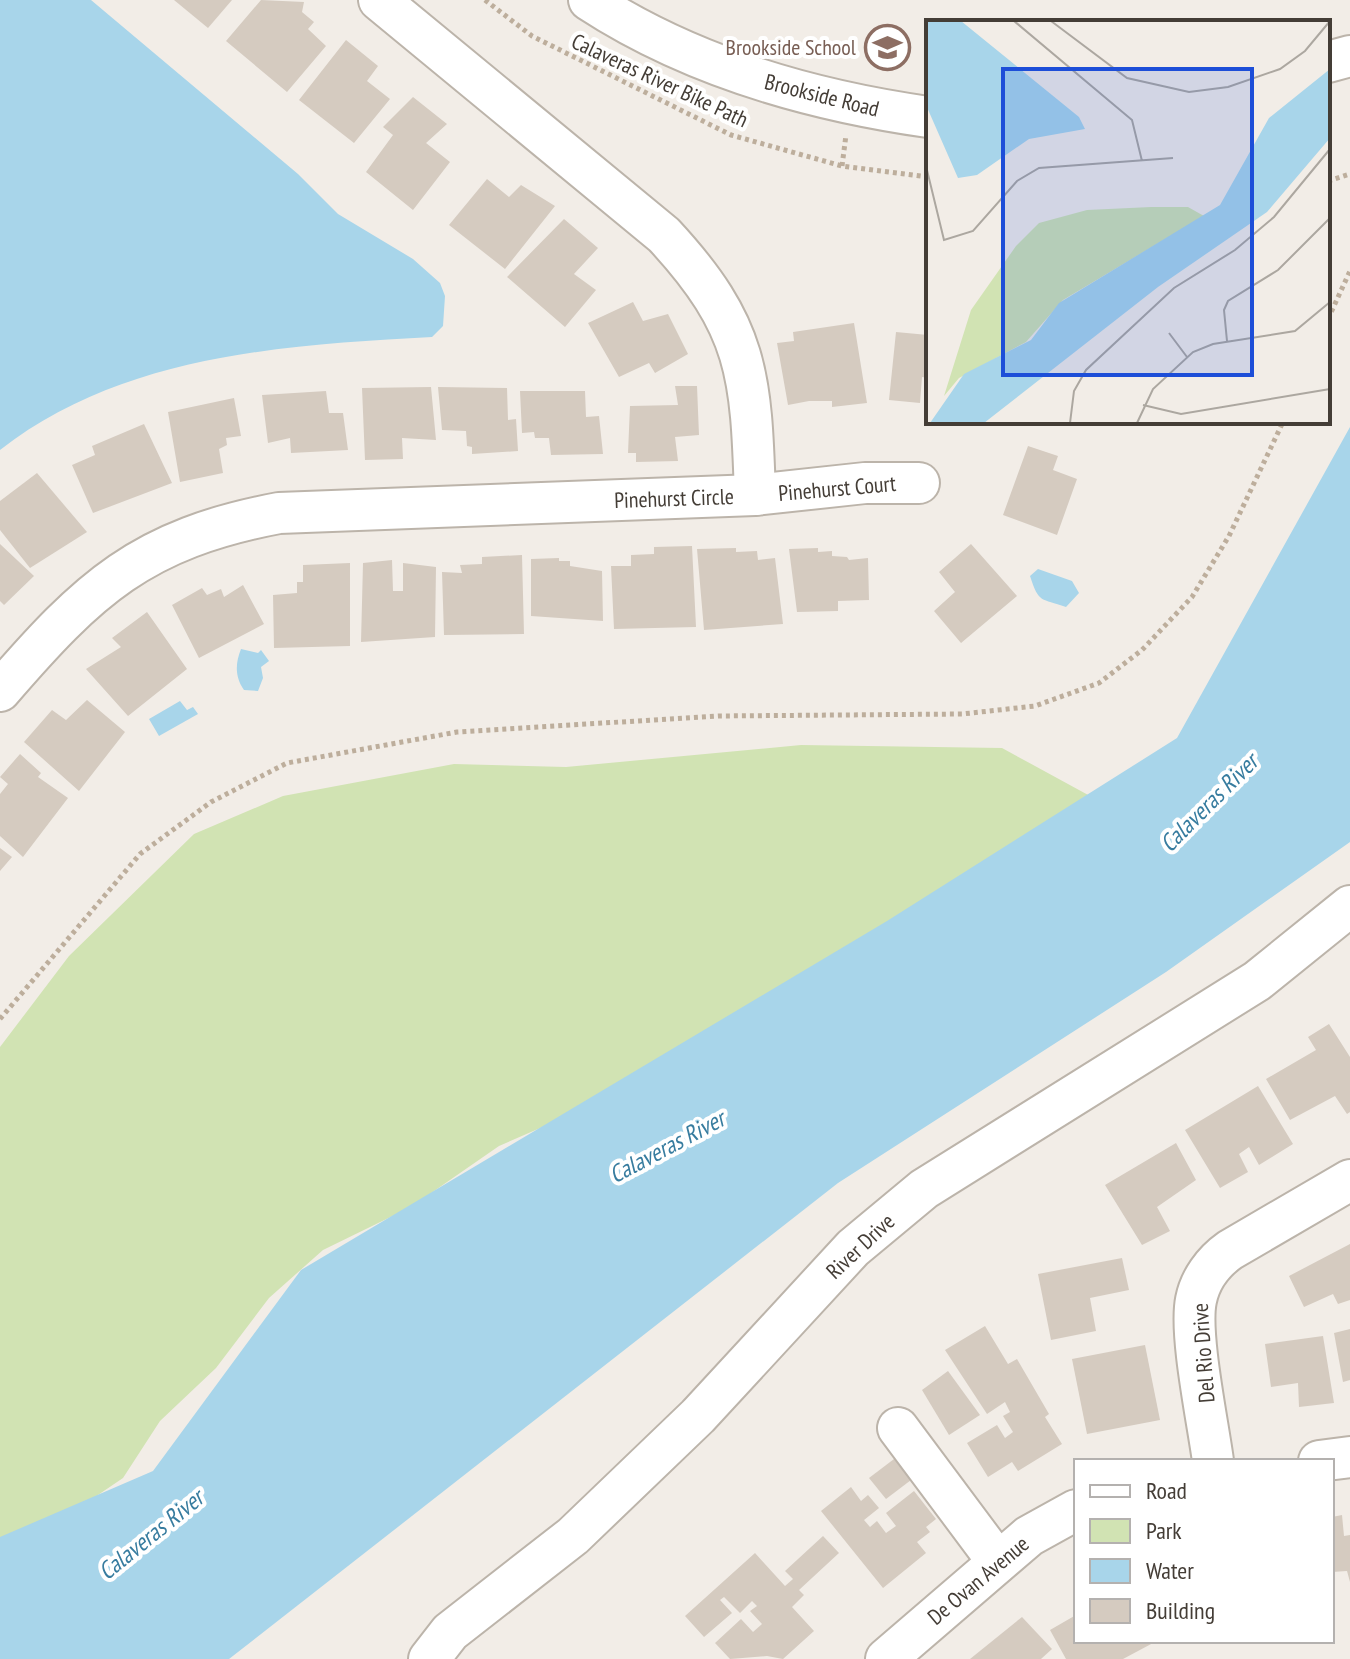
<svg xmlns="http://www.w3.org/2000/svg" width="1350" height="1659" font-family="'PT Sans Narrow',sans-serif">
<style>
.green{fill:#d1e3b3}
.water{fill:#a8d5ea}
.building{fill:#d5cbc0}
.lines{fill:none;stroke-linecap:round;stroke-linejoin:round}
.minor-casing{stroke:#bcb4aa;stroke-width:44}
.path{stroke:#bdae9c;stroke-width:5;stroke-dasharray:4 4;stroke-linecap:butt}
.minor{stroke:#fff;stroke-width:40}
.labels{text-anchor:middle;stroke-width:8;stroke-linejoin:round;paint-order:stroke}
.education-label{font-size:22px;fill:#785e54;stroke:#fff;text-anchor:end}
.street-label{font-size:22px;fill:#443d36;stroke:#fff}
.water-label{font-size:24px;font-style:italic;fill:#377c9f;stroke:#fff}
.inset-road{fill:none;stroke:#aca7a0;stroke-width:2}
.view{fill:#1d4ed8;fill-opacity:0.15;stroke:#1d4ed8;stroke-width:4}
.inset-edge{fill:none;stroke:#443d36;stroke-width:4}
</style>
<rect width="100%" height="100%" fill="#f2ede7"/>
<path class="green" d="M801,745L1002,748L1090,796L614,1096L499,1146L411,1207L323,1250L269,1298L216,1368L160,1421L123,1478L64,1518L0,1540V1047L69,956L194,834L283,796L454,764L566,767Z"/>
<g class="water">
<path d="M0,0H91L298,174L338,214L413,259L440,283L445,296L443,326L432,337C283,345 122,355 0,450Z"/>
<path d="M1350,427V842L1166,972L838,1183L229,1659H0V1537L153,1471L301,1270L887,921L1177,738Z"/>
<path d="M1038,569L1072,581L1079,593L1066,607C1041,598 1039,604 1030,576Z"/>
<path d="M241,649L258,653L261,650L269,661L261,667L263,678L258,691L244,690C235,677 235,664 241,649Z"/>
<path d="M180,701L187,710L193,707L198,714L159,736L149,719Z"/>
</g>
<g class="building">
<path d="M174,0H232L208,28Z"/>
<path d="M261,0L304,2L302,12L314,22L308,29L326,46L287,92L226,41Z"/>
<path d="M346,40L378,66L367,81L390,99L354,143L299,100Z"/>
<path d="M413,97L447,124L426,143L450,162L413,210L366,172L393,135L383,127Z"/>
<path d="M487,179L509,197L521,185L555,206L505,269L449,225Z"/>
<path d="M564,219L598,248L574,274L596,290L565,327L507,277Z"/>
<path d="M633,302L643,321L668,314L688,354L655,373L649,363L619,377L588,323Z"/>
<path d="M854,323L867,403L832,407V401H809L788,405L777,343L794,341L793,332Z"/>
<path d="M896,332L928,335V378L922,377L920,403L889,400Z"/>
<path d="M675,386H697L699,435L675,437L678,461L636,462V453H628L630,406L678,405Z"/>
<path d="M431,387L436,440L402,438L403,459L365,460L362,388Z"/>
<path d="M438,387L507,388L508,420L516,419L518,451L472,454V447L467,446L466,431L442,430Z"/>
<path d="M326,391L329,413H343L348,450L291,453L290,438L268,443L262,395Z"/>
<path d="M520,391H585L586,417L599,416L603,454L551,455L549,438H535L534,432L522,433Z"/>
<path d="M234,398L241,436L226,438L227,445L219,449L223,473L180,482L168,412Z"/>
<path d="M144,424L172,483L93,513L72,465L95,455L92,446Z"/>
<path d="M1028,446L1058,456L1053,470L1077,479L1057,535L1003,515Z"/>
<path d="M37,473L87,532L30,568L0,530V501Z"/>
<path d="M0,544L34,576L4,605L0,601Z"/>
<path d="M971,544L1017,596L961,643L934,611L955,592L939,572Z"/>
<path d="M692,546L696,627L614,629L611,566H631V555L654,554V547Z"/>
<path d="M736,548V552L757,551L758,560L775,558L783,624L704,630L697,549Z"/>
<path d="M818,548V552L832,551V556L847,557L849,560L868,558L869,600L838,601V611L797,612L789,549Z"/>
<path d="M522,555L524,634L444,635L442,572L462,573L460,565L482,564V557Z"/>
<path d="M559,558V561H570V566L602,571L603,621L531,616V559Z"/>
<path d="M392,560L393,591H403V563L436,567L435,637L361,642L363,563Z"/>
<path d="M350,563V646L274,648L273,595L297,593V582H303V565Z"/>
<path d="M243,585L264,624L199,658L172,605L202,588L207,595L221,589L224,597Z"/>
<path d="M147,612L187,669L128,716L86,669L121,647L112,638Z"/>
<path d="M87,700L125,732L79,791L24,742L52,710L66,720Z"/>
<path d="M20,754L41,773L38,777L68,798L23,857L0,836V794L8,784L0,777Z"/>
<path d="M0,848L12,857L0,871Z"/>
<path d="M1329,1024L1350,1057V1112L1347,1114L1335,1096L1290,1120L1266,1079L1316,1050L1308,1037Z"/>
<path d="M1258,1086L1293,1144L1259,1165L1249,1147L1239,1154L1248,1172L1220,1188L1185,1130Z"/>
<path d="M1176,1143L1196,1180L1157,1207L1170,1231L1142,1245L1105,1185Z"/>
<path d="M1350,1244V1300L1338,1304L1333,1294L1304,1307L1289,1276Z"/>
<path d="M1122,1258L1129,1290L1090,1298L1096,1331L1051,1340L1038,1274Z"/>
<path d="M985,1326L1008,1364L1017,1359L1049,1414L1045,1417L1062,1444L1018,1471L1012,1462L988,1477L967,1443L997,1425L1005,1438L1013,1432L1003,1416L1010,1412L1005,1402L987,1414L945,1350Z"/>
<path d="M1350,1329V1380L1343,1382L1334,1333Z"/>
<path d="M1323,1336L1334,1403L1299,1407L1298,1383L1271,1387L1265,1344Z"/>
<path d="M1145,1345L1160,1420L1087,1434L1072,1359Z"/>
<path d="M948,1371L980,1415L949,1435L922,1390Z"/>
<path d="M898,1456L915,1477L886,1499L869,1478Z"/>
<path d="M851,1487L861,1501L868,1495L879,1508L864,1520L870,1527L877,1521L886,1533L896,1526L886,1513L914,1491L936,1519L926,1527L930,1532L917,1542L926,1553L883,1588L821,1511Z"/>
<path d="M1342,1515L1344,1536L1350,1535V1582L1347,1571L1332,1572V1517Z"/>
<path d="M823,1536L839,1553L799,1590L804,1595L792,1607L814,1631L783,1659L767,1656L730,1659L715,1643L741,1619L753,1632L762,1624L750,1611L757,1606L752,1601L740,1613L724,1597L720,1600L732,1613L704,1637L685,1616L755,1553L785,1586L793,1579L785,1571Z"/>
<path d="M1076,1615V1641L1153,1643L1123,1659H1066L1050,1630Z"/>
<path d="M1022,1617L1052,1649L1041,1659H970Z"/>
</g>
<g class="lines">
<defs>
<g id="minor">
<path d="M379,0L664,235C749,327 751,375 755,495"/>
<path d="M589,0C690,66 809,100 928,117"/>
<path d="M1328,62L1350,56"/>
<path d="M0,691C89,588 141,539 279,513L755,495L865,483H919"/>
<path d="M898,1428L998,1562"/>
<path d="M1213,1461C1208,1423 1189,1334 1196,1300C1200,1280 1213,1262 1230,1250L1350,1180"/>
<path d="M1319,1461L1350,1457"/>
<path d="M429,1659L450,1632L573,1536L698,1416L853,1248L924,1189L1257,981L1350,906"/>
<path d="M886,1659L1029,1536L1076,1510"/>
</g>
</defs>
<use href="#minor" class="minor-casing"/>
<g class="path">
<path d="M485,0L532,36L731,135L842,166L928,177"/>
<path d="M842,166L846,135"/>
<path d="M1328,181L1350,174"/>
<path d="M1328,319L1350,271"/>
<path d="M0,1019L140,854L211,802L287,763L457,732L718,716L962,714L1035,706L1099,683L1142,650L1192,597L1229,536L1283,422"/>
</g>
<use href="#minor" class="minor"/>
</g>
<defs>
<symbol id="school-ring" viewBox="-11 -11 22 22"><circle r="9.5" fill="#fff" stroke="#8d6e63" stroke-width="1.5"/><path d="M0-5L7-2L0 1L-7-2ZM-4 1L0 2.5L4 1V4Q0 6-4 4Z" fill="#8d6e63"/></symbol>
</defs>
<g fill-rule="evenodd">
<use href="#school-ring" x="862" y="22" width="51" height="51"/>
</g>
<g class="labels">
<g class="education-label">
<text x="856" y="55">Brookside School</text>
</g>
<g class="street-label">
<text transform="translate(660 80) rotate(25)" y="8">Calaveras River Bike Path</text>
<text transform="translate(822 95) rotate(14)" y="8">Brookside Road</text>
<text transform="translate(837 488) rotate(-5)" y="8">Pinehurst Court</text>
<text transform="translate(674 498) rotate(-2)" y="8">Pinehurst Circle</text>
<text transform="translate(860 1246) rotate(-43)" y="8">River Drive</text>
<text transform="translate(1203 1353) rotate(-94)" y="8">Del Rio Drive</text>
<text transform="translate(978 1580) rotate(-40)" y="8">De Ovan Avenue</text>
</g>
<g class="water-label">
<text transform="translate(1209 803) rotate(-45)" y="8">Calaveras River</text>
<text transform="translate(667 1147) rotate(-28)" y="8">Calaveras River</text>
<text transform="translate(151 1535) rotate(-39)" y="8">Calaveras River</text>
</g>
</g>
<g transform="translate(926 20)">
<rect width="404" height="404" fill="#f2ede7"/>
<path d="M225,187H262L278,196L137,280L100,322L33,358L18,376L45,290L90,226L113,203L161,190Z" fill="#d1e3b3"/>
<path d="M0,1H35L153,97L159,109L103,119L51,155L32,158L0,85ZM404,49V118L341,192L232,267L58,403H4L38,354L105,320L133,283L294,185L343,98Z" fill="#a8d5ea"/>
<path class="inset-road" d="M88,1L206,100L216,141M125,1L201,58L263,72L302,67L354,49L379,31L404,1M0,146L18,220L47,211L91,161L113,148L247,138M243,313L261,337M301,321L298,290L302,281L352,250L404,198M217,385L255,394L404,369M144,403L148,371L160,350L248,268L309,230L348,197L404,129M211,403L227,369L267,332L287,324L369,311L404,282"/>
<path class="view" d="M77,49H326V355H77Z"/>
<rect width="404" height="404" class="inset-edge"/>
</g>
<rect x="1074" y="1459" width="260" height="184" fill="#ffffff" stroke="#b4b1af" stroke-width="2"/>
<rect x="1090" y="1485" width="40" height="12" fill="#ffffff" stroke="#b4b1af" stroke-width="2"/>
<text x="1146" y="1499" font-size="24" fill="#443d36">Road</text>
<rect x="1090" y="1519" width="40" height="24" fill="#d1e3b3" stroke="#b4b1af" stroke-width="2"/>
<text x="1146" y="1539" font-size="24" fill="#443d36">Park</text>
<rect x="1090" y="1559" width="40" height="24" fill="#a8d5ea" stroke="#b4b1af" stroke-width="2"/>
<text x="1146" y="1579" font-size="24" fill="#443d36">Water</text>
<rect x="1090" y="1599" width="40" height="24" fill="#d5cbc0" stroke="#b4b1af" stroke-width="2"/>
<text x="1146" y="1619" font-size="24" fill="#443d36">Building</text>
</svg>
